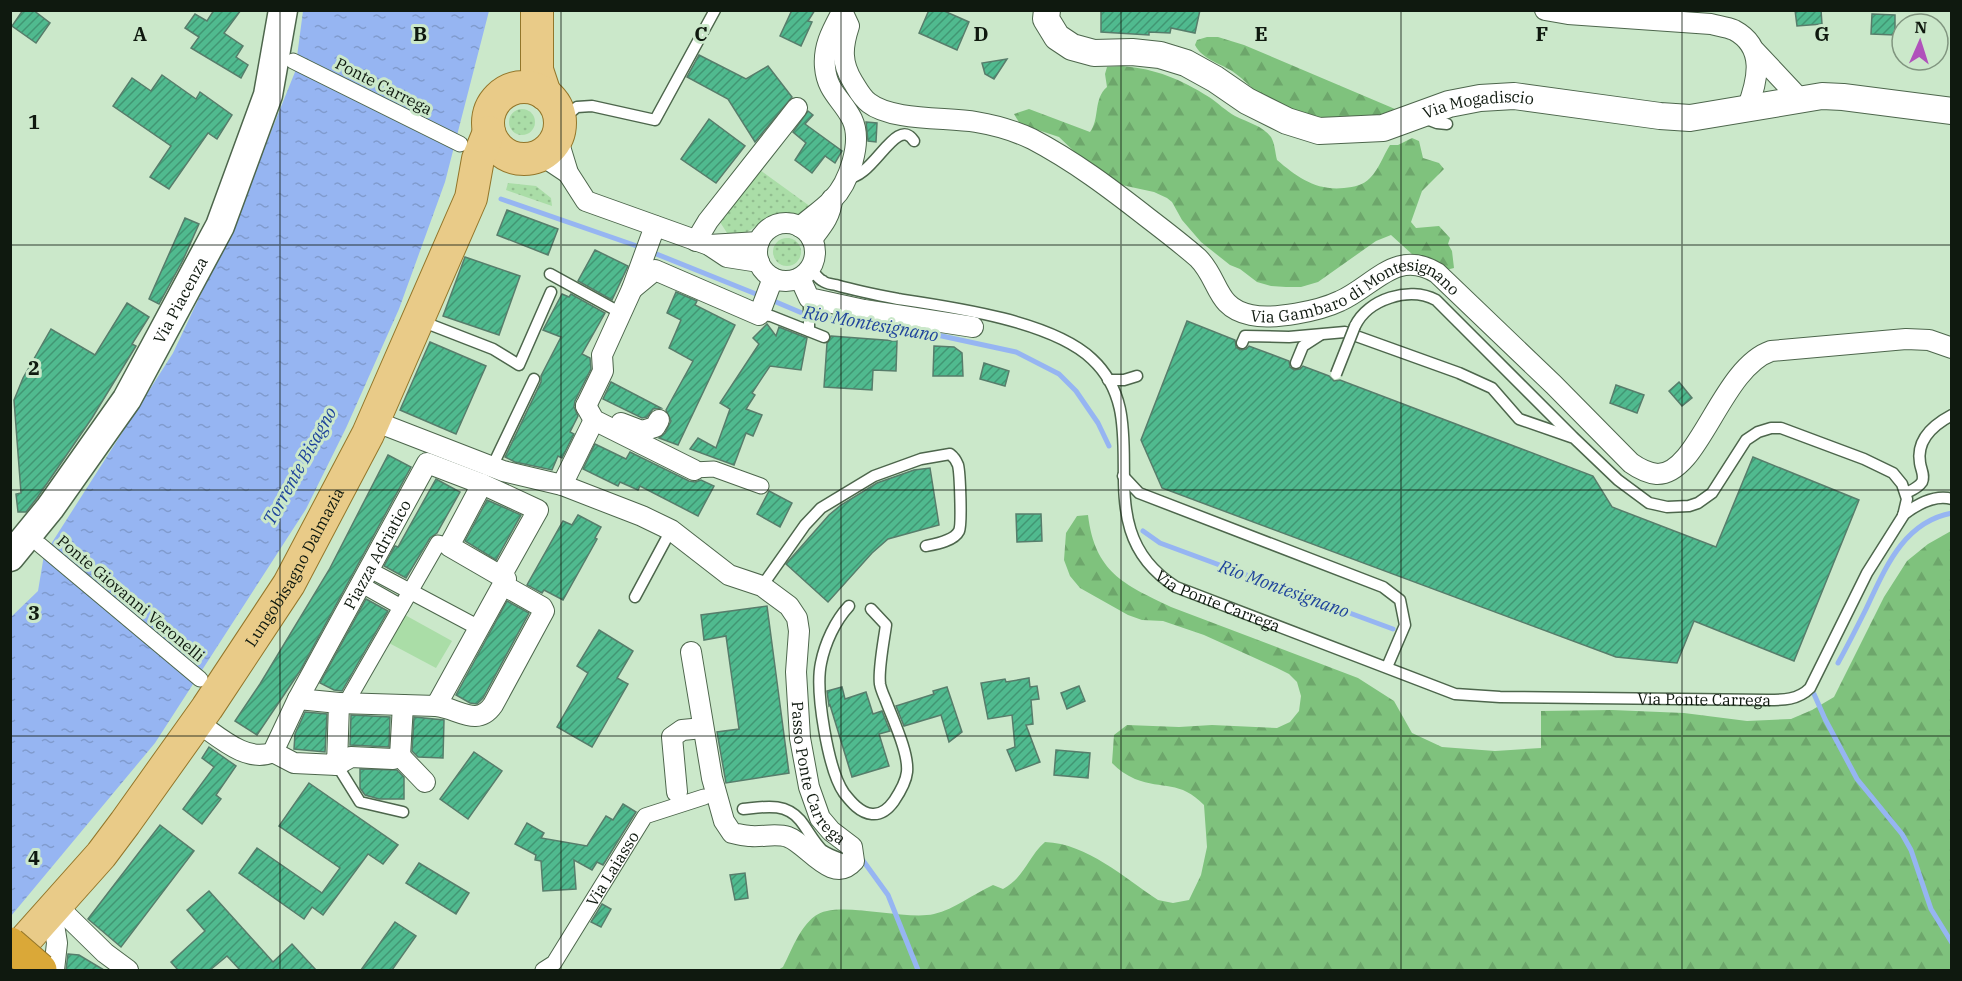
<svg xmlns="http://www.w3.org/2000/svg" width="1962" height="981" font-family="'IBM Plex Serif',serif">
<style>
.grass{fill:url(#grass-dots)}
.forest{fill:url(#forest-firs)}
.pitch{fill:#aadda7}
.water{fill:url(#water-ripples)}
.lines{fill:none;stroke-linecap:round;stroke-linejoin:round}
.stream{stroke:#96b5f2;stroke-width:5}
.building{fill:url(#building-hatch);stroke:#577d6b;stroke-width:1.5}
.service-casing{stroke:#4d664c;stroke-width:13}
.pedestrian-casing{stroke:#4d664c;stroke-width:17}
.minor-casing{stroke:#4d664c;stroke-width:22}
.tertiary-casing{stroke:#4d664c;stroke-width:28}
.secondary-casing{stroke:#4d664c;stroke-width:31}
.primary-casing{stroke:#93762a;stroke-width:34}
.service{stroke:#fff;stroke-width:10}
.pedestrian{stroke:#fff;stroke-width:15}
.minor{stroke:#fff;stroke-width:20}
.tertiary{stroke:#fff;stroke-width:26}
.secondary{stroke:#fff;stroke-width:28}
.primary{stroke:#e9cb88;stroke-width:32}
.service-bridge-casing{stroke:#4d664c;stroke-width:13;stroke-linecap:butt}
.motorway-bridge-casing{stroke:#93762a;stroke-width:35;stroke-linecap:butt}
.service-bridge{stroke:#fff;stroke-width:10}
.motorway-bridge{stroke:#daa838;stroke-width:33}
.grid{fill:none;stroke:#0f190f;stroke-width:1.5;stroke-opacity:0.55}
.labels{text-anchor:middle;stroke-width:6;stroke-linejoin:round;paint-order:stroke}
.street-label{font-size:16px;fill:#0f190f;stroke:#cbe8ca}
.water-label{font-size:18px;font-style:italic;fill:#20459c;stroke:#cbe8ca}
.grid-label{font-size:20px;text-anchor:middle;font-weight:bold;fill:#0f190f;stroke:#cbe8ca;stroke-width:6;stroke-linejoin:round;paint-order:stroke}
</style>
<defs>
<pattern id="grass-dots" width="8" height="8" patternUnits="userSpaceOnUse" patternTransform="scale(1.5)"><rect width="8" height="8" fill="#aadda7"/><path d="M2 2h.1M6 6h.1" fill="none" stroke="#91bd8f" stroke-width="1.8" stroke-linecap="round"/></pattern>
<pattern id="forest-firs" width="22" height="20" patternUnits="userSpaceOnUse" patternTransform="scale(1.5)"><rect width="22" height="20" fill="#7fc27d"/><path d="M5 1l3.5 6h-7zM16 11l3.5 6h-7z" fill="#6da66b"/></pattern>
<pattern id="water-ripples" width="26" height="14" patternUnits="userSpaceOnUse" patternTransform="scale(1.5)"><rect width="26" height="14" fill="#96b5f2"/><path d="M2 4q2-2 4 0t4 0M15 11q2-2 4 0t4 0" fill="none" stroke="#809bce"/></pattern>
<pattern id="building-hatch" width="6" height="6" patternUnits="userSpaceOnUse" patternTransform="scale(1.5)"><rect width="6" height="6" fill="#50ba8f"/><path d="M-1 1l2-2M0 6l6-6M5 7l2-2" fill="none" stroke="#419673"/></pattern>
</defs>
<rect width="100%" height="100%" fill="#cbe8ca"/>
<g class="grass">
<circle cx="522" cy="122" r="13"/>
<path d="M760,170L811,207L801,216C788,214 776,214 764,221C748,230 749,235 729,236L720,222Z"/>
<path d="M508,183L536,186L551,198L552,206L506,190Z"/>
<circle cx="787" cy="252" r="14"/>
</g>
<g class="forest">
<path d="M1207,37H1218L1244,45L1395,109C1360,126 1296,120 1264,98C1253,90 1244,79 1232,71C1219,63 1202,59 1195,45L1197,40Z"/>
<path d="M1122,66C1157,69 1180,79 1209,97C1218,103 1226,111 1235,116C1247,122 1263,126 1271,137C1275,144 1275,152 1277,160C1297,177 1316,191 1344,188C1355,187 1363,185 1370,178C1379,169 1383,156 1390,145H1398L1412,138L1419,141L1423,158L1439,163L1444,169L1422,191L1411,222L1416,228L1439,226L1450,238L1448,244L1452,251L1454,268L1446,270L1413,255L1391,235L1376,241L1318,282L1301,287H1286L1271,286L1257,282L1240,269L1230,265L1201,242L1182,220L1172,202L1167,198L1154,192L1117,184L1080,157L1059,137L1020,124L1014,114L1029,109L1090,132C1100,119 1093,99 1107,87L1105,74L1107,67Z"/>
<path d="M1088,515C1095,572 1123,584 1171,607L1358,678L1394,701L1412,733L1442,747L1495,751L1541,748V711L1612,710L1684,713L1747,721L1791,719L1812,710L1834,697L1884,597L1907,561L1928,544L1951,531V970H778L783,967C792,950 799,928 815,916C836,899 904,921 934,914C955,909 973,894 993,885L1003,889C1025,877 1027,858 1045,842C1088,844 1123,877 1158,900L1173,903L1189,900L1201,875L1207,847L1204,805C1180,780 1163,790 1135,779C1126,775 1119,770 1112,763L1114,735L1127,725L1179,727L1212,725L1277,728L1290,722L1299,711L1301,696L1297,682L1289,674L1277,668L1204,635L1163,621L1142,620L1128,615L1080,588L1070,576L1064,560L1066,533L1077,516Z"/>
</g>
<path class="pitch" d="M405,615L452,641L436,668L389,643Z"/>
<path class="water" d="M303,11H489L445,182L399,309L346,428L306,509L155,743L11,916L10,618L38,591L44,555L173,353L233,226L295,72Z"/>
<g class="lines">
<g class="stream">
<path d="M501,199L634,245L761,296"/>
<path d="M769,299L802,313L843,321L914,330L1016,352L1059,374L1076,391L1098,423L1109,446"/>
<path d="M1143,531L1160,543L1393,629"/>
<path d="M1838,663C1848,645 1857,627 1866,609C1885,569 1903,522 1952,513"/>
<path d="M1814,694L1825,719L1857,779L1902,834L1911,850L1931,909L1952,943"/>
<path d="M859,855L888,895L918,970"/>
</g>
</g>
<g class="building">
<path d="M23,10H33L50,23L36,43L12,26Z"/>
<path d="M214,10H241L224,33L243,46L236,57L248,65L241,78L191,48L199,37L185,28L195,14L207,21Z"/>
<path d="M792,10H815L808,21L812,22L801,46L780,36Z"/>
<path d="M929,10H942L969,22L957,50L919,33Z"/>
<path d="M1101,10H1200L1195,33L1171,28L1170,33L1149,32V35L1101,32Z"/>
<path d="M1795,10H1821L1822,24L1797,26Z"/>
<path d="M1872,14L1895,15V35L1871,34Z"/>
<path d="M699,55L746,79L768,66L792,97L755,142L728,99L687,77Z"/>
<path d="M1007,59L994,79L985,74L982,63Z"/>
<path d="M162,75L196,99L200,92L232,115L217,139L208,133L169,189L150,177L171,146L113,106L132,78L151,91Z"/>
<path d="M808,111L813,115L805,124L842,151L835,163L825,156L812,173L795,160L806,143L793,132Z"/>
<path d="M709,119L745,146L716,183L681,159Z"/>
<path d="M866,122L877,123L876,142L868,141Z"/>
<path d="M507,210L558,229L548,255L497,235Z"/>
<path d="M185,218L199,224L183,260L159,304L149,299Z"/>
<path d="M595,250L628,266L612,300L578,281Z"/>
<path d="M465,257L520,276L499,335L443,316Z"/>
<path d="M676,292L697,301L695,305L735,325L678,445L659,438L665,433L671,421L666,410L693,361L669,348L681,320L667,313Z"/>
<path d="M562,294L569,297L571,294L605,313L582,354L590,358L591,369L575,401L574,407L578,416L570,432L574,434L562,458L558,456L552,470L515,462L505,457L541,382V376L561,337L543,330Z"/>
<path d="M127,303L149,317L132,344L136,346L92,418L37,498L26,512H18L16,494L21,493L14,400L23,378L51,329L95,355Z"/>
<path d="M1187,321L1235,340L1236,347L1240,350L1246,349L1249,346L1289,361L1290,367L1294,370L1300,369L1303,366L1329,376L1334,381L1340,380L1593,476L1612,507L1716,547L1753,457L1859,500L1794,661L1694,621L1677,663L1616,657L1162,488L1141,440Z"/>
<path d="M767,324L776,336L779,327L807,338L801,370L770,366L752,393L755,395L746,409L762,415L753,436L746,433L734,465L690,449L698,438L716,448L730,409L720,403L759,344L753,338Z"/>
<path d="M831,336L897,341L896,371L873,370L872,390L824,387L827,343Z"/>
<path d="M430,342L486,366L456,434L400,410Z"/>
<path d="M934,346L954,347L962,353L963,376H933Z"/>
<path d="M984,363L1009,371L1005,386L980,379Z"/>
<path d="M611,382L661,408L653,409L647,417L642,418L603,399Z"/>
<path d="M1679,382L1692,398L1682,406L1669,391Z"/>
<path d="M1616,385L1644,395L1637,413L1610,403Z"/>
<path d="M595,444L626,459L630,452L689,481L695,482L701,480L714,486L698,516L640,486L638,490L620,482L618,486L583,469Z"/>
<path d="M388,455L411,467L300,671L257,735L235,721L260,684L329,570Z"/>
<path d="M930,468L939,525L888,539L872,553L828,602L786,564L829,515L841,505L877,483L914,470Z"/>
<path d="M436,479L460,492L437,533L430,538L406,578L384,566L395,546L398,547Z"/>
<path d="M769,491L792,503L780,527L757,514Z"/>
<path d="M487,500L521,515L496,560L465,541Z"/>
<path d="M1016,514H1041L1042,541L1017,542Z"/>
<path d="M578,515L601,527L595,538L597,539L563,600L544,590L542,593L527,585L563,521L572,525Z"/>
<path d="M366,599L388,611L342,691L334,690L320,683Z"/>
<path d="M507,601L529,613L483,698L477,704L470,703L456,695Z"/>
<path d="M767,606L789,773L726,783L717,732L739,729L726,636L704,640L701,615Z"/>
<path d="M599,630L633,651L617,678L628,684L592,747L557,727L588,673L577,666Z"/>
<path d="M1029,678L1030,687L1037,686L1039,699L1031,700L1033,724L1026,725L1040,762L1016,771L1007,750L1015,747L1012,715L988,719L981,683L1005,679L1006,682Z"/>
<path d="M1079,686L1085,701L1067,709L1061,693Z"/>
<path d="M842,687L845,699L866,692L873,714L882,711L890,731L879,734L889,766L852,777L830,705L829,706L827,691Z"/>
<path d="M947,687L962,732L949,742L941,715L904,726L896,706L934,694L933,691Z"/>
<path d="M305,712L327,714L325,752L294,749L295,734Z"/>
<path d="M351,715L390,717L389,747L350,745Z"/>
<path d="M414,717L444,720L443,758L418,757L412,751Z"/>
<path d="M209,747L236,766L216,795L221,799L202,824L183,809L214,767L202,758Z"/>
<path d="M1056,750L1090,753L1088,778L1054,775Z"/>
<path d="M474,752L502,771L468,819L440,799Z"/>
<path d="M360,769L397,770L404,777V799H379L365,795L360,788Z"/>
<path d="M309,783L398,845L383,864L368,854L323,915L312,907L304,919L239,873L257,848L322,893L340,868L279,826Z"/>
<path d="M623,804L636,812L603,865L597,862L592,870L574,860L576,889L543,891L541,861L535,860L536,855L515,844L527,823L544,833L541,838L587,846L606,816L613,820Z"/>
<path d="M160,825L194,851L121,947L88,919Z"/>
<path d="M419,863L469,893L456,914L406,883Z"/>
<path d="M745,873L748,898L735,900L730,875Z"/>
<path d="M209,891L273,962L292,944L316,970H240L227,956L210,970H178L171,962L205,931L187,910Z"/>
<path d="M602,904L611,909L601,927L591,922Z"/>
<path d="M395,922L416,936L392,970H361Z"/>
<path d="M68,954L79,955L104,970H66Z"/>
</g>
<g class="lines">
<defs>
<g id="service">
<path d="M556,107L570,112"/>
<path d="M1424,118L1437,123L1447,124"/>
<path d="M560,121L577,107L592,106L655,120L715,10"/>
<path d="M846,178C873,180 896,114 914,141"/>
<path id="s1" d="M810,268C814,272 818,279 823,281C826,284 832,284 836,285C857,291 877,295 898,299C952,307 1052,321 1092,359C1161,423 1080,526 1176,587L1455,694L1500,697L1768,700C1783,700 1798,700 1810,688L1867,573L1903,516L1907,499L1902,484L1893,473L1864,459L1781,428H1771L1758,432L1746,440L1712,493L1698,503L1689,506L1667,507L1649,503L1618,480L1574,438L1519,419L1492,388L1459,373L1345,332L1289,337L1245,336L1242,343"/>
<path d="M550,274L621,313"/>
<path d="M809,298V331"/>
<path d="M759,315L771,316L824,337"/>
<path d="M421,321L493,349L519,365L551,292"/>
<path d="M1355,326C1368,299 1409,286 1436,300L1572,436"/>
<path d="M1296,363L1303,346L1320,335"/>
<path d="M1108,380H1124L1137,376"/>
<path d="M492,467L534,379"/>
<path d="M1123,476L1139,493L1383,587L1400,600L1405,625L1387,667"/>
<path d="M1906,493C1912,490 1918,488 1922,482C1925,476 1921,470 1920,463C1916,440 1933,425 1952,415"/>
<path d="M1903,515C1916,505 1934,494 1952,499"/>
<path d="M762,586L805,525L821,508L874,476L921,459L950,454C954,457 956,460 958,465C960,473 962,525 959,531C954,541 936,544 926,546"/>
<path d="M635,597L671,530"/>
<path d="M849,606C835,621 825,643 821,663C815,691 828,770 844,793C851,802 860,813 872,814C882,815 889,808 894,801C900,792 906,782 907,772C909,753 893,720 886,701C884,696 881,690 880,684C878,670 884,640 886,625L871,609"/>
<path d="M337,765L360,802L403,812"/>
<path d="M743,809C764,807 785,802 800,820C808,830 813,841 822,850C830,856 843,859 852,863"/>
</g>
<g id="pedestrian">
<path d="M293,61L460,144"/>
<path d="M694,470L714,469L761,486"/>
<path d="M40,545L200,679"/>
<path d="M370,570L479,628"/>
<path d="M362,585L401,607"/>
<path d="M346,703L438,543L449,546"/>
<path id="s2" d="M543,970L554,963L645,816L704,797"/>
</g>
<g id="minor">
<path d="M1545,10L1568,14L1711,24C1718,26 1727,27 1734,30C1766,47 1758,80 1747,109"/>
<path id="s3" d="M842,11L849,26C842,47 841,63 853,82C858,90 862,98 869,103C892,121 947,117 976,122C994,125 1015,131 1032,139C1074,161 1111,189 1148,218C1165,231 1182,244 1198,258C1220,280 1215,308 1251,315C1274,320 1319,311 1340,301C1374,286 1396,248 1437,273L1554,385L1631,463C1638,468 1648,473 1657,474C1699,475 1721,368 1771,351L1906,339L1929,340L1952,348"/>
<path d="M1755,51L1800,99"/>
<path d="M557,137L568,173L586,201L709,245L727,257L759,262"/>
<path d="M541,155L568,173"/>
<circle cx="786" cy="252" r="29"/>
<path d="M800,227C810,218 822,210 832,200C849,183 863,142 852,119C842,99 827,92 825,67C823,45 833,29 843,10"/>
<path d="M812,239C822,226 831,216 832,199"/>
<path d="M696,241L708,221L797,108"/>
<path d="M709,245L759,242"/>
<path d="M800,278L809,298L864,310L973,327"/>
<path d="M632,289L655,270L759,315L773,278"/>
<path d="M586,406L603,371L602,355L632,289L655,226"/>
<path d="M586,406L594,420L694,470"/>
<path id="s4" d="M374,421L503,471L562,485L642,516L671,530L729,575L762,586L789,606L797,618L799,631L796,672L800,738L809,787L820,818L831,831L852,847L854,861C832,886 808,844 788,837C777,833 763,837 751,836C745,836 738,834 732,833L724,821L712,778L691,652"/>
<path d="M621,423L642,431L655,427L659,420"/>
<path d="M562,485L594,420"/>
<path d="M339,703L436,706L506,579L449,546L482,484"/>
<path d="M436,706C458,708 477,728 493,705L544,611L542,607L503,585"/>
<path id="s5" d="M197,722C218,736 247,764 273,752L298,699L427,463L482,484L538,510L501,576"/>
<path d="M273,752L294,763L337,765L339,703L298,699"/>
<path d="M400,756L425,782"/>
<path d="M337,765L351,757L393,759L400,756L403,705"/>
<path d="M677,792L672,737L682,730L703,728"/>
<path d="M57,906L105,953L128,970"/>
<path d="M52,912L57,943L54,970"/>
</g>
<g id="tertiary">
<path id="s6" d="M1047,10L1046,19L1057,37L1072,47L1094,53L1132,52L1160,55L1186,63L1215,79L1247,101L1287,121L1319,131L1383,128L1449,104L1480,98L1514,96L1660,116L1690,118L1822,96L1843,97L1952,111"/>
</g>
<g id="secondary">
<path id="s7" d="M10,557L50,508L127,399L220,226L268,95L283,10"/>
</g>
<g id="primary">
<path d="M537,10V70L545,94"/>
<circle cx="524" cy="123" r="36"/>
<path id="s8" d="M10,957L101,855L125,823L207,708L289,584L368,434L471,198L478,159L489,132"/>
</g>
</defs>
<use href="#service" class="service-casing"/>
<use href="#pedestrian" class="pedestrian-casing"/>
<use href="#minor" class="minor-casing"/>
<use href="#tertiary" class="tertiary-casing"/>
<use href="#secondary" class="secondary-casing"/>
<use href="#primary" class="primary-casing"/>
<use href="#service" class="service"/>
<use href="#pedestrian" class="pedestrian"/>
<use href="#minor" class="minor"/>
<use href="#tertiary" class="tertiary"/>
<use href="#secondary" class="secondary"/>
<use href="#primary" class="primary"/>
<defs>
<path id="service-bridge" d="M1336,374L1355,326"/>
<path id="motorway-bridge" d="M10,944L40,970"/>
</defs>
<use href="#service-bridge" class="service-bridge-casing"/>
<use href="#motorway-bridge" class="motorway-bridge-casing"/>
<use href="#service-bridge" class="service-bridge"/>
<use href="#motorway-bridge" class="motorway-bridge"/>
</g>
<path class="grid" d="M280,10V970M561,10V970M841,10V970M1121,10V970M1401,10V970M1682,10V970M10,245H1952M10,490H1952M10,736H1952"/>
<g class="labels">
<g class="street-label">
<text transform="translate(384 86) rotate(27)" y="6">Ponte Carrega</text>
<text dy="6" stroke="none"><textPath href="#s6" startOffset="478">Via Mogadiscio</textPath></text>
<text dy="6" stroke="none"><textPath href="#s7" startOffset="309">Via Piacenza</textPath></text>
<text dy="6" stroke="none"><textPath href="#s3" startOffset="669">Via Gambaro di Montesignano</textPath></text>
<text dy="6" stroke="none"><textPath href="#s5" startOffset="309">Piazza Adriatico</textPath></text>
<text dy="6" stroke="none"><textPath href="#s8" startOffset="484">Lungobisagno Dalmazia</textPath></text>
<text transform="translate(131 598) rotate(40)" y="6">Ponte Giovanni Veronelli</text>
<text dy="6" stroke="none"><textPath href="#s1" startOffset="600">Via Ponte Carrega</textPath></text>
<text dy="6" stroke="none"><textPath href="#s1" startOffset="1104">Via Ponte Carrega</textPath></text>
<text dy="6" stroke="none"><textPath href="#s4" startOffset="633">Passo Ponte Carrega</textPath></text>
<text dy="6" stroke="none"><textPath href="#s2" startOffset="124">Via Laiasso</textPath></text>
</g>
<g class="water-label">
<text transform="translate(871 324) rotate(10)" y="6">Rio Montesignano</text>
<text transform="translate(300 466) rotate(-61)" y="6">Torrente Bisagno</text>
<text transform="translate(1284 589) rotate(20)" y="6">Rio Montesignano</text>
</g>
</g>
<g class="grid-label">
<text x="140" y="41">A</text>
<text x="420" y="41">B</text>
<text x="701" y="41">C</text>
<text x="981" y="41">D</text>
<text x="1261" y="41">E</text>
<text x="1542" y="41">F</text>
<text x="1822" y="41">G</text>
<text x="34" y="129">1</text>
<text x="34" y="375">2</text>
<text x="34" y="620">3</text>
<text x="34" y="865">4</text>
</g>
<rect width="1962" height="981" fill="none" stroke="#0f190f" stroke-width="24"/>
<g transform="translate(1920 42) rotate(3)"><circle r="28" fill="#cbe8ca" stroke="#80957f" stroke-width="1.5"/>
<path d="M0-4.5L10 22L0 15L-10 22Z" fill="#b051bb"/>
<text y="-9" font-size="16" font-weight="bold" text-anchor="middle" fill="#0f190f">N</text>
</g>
</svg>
